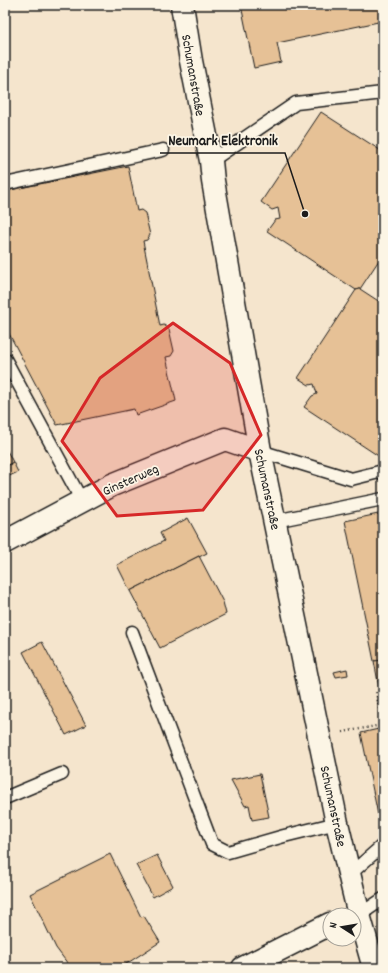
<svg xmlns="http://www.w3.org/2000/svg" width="388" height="973" font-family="Dekko,sans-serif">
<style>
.built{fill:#f5e5cd;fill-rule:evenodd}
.building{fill:#e6c196;stroke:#1c1c1c}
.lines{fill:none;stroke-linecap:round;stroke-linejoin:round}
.lane-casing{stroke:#1c1c1c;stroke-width:15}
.street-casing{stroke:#1c1c1c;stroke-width:25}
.path{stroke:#1c1c1c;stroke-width:2.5;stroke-dasharray:1 3;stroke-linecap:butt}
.lane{stroke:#fcf5e5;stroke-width:12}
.street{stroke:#fcf5e5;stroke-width:22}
.marked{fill:#d62828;fill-opacity:0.2;stroke:#d62828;stroke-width:3;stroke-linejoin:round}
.labels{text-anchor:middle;stroke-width:3.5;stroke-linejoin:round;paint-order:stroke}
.street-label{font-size:14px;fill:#1c1c1c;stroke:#fcf5e5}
.leader{fill:none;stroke:#1c1c1c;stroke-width:1.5}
.callout-dot{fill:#1c1c1c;stroke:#fcf5e5;stroke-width:1.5}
.callout-label{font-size:15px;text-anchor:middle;font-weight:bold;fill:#1c1c1c;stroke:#fcf5e5;stroke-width:3.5;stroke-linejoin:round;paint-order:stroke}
</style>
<rect width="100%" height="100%" fill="#fcf5e5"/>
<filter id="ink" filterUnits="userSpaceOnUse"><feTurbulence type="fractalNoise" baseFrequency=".025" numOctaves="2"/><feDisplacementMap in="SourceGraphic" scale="8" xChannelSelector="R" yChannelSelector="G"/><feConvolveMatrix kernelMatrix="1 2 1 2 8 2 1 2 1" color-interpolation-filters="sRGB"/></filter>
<g filter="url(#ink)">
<path class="built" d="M5,5H383V968H5ZM330,915H354V939H330Z"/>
<g class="building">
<path d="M241,5H383V21L277,43L281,62L254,68Z"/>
<path d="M321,112L383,152V254L360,289L356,290L267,231L275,220L280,219L278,208L272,210L261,202Z"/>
<path d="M128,166L137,211L141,210L145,213L150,235L147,240L143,241L160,326L164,325L169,329L174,351L171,356L166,357L176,401L136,415L134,409L57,425L5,326V191Z"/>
<path d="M360,289L383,304V459L304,407L312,396L317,394L314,384L309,385L298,378L356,290Z"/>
<path d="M5,447L13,462L5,467Z"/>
<path d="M13,462L18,472L5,478V467Z"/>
<path d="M383,513V660L374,661L345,521Z"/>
<path d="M188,518L207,553L199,557V556L130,591L117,565L164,541L160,533Z"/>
<path d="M199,556L223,602L226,614L160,648L130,591Z"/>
<path d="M42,642L86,725L66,735L23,652Z"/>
<path d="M383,660V708L374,661Z"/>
<path d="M347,669L348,675L336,677L334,672Z"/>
<path d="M383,728V833L382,834L361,733Z"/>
<path d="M260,774L269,817L252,820L249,805L245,806L231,780Z"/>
<path d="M110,854L141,917L144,916L160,942L120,968H71L56,948L30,894Z"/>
<path d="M157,855L173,886L153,897L136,865Z"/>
</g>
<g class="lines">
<defs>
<g id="lane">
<path d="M211,161L296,103L383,93"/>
<path d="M5,184L163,150"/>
<path d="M5,359L82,501"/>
<path d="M260,451L351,479L383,471"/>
<path d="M275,521L383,499"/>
<path d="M132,632L212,844L228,852L284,836L337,823"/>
<path d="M5,798L62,774"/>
<path d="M349,875L383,845"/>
<path d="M359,915L383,899"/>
</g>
<g id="street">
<path d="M182,5L191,61L211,161L213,181L260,451L337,823L359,915L374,968"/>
<path d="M5,542L112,485L225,439L260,451"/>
<path d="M243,968L330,924"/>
</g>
</defs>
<use href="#lane" class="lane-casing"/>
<use href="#street" class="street-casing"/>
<path class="path" d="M343,732L382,725L376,691"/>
<use href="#lane" class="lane"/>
<use href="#street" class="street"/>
</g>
</g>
<path class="marked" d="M173,323L230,363L261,435L203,510L117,516L62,441L100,378Z"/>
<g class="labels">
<g class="street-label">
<text transform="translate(194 75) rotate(80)" y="5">Schumanstraße</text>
<text transform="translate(130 479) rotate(-24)" y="5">Ginsterweg</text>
<text transform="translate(268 489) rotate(78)" y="5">Schumanstraße</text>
<text transform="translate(334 806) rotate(78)" y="5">Schumanstraße</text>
</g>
</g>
<path class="leader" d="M305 214L285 153H160"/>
<circle class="callout-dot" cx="305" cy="214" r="4"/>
<g class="callout-label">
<text x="223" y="145">Neumark Elektronik</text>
</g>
<rect width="388" height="973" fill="none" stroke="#fcf5e5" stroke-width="20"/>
<rect x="10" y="10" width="368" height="953" fill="none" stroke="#1c1c1c" stroke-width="1.5" filter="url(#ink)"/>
<g transform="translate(342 927) rotate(282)"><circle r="19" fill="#fcf5e5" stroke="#a29e95"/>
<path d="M0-3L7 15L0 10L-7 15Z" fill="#1c1c1c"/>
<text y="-6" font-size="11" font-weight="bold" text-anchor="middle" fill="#1c1c1c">N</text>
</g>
</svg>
